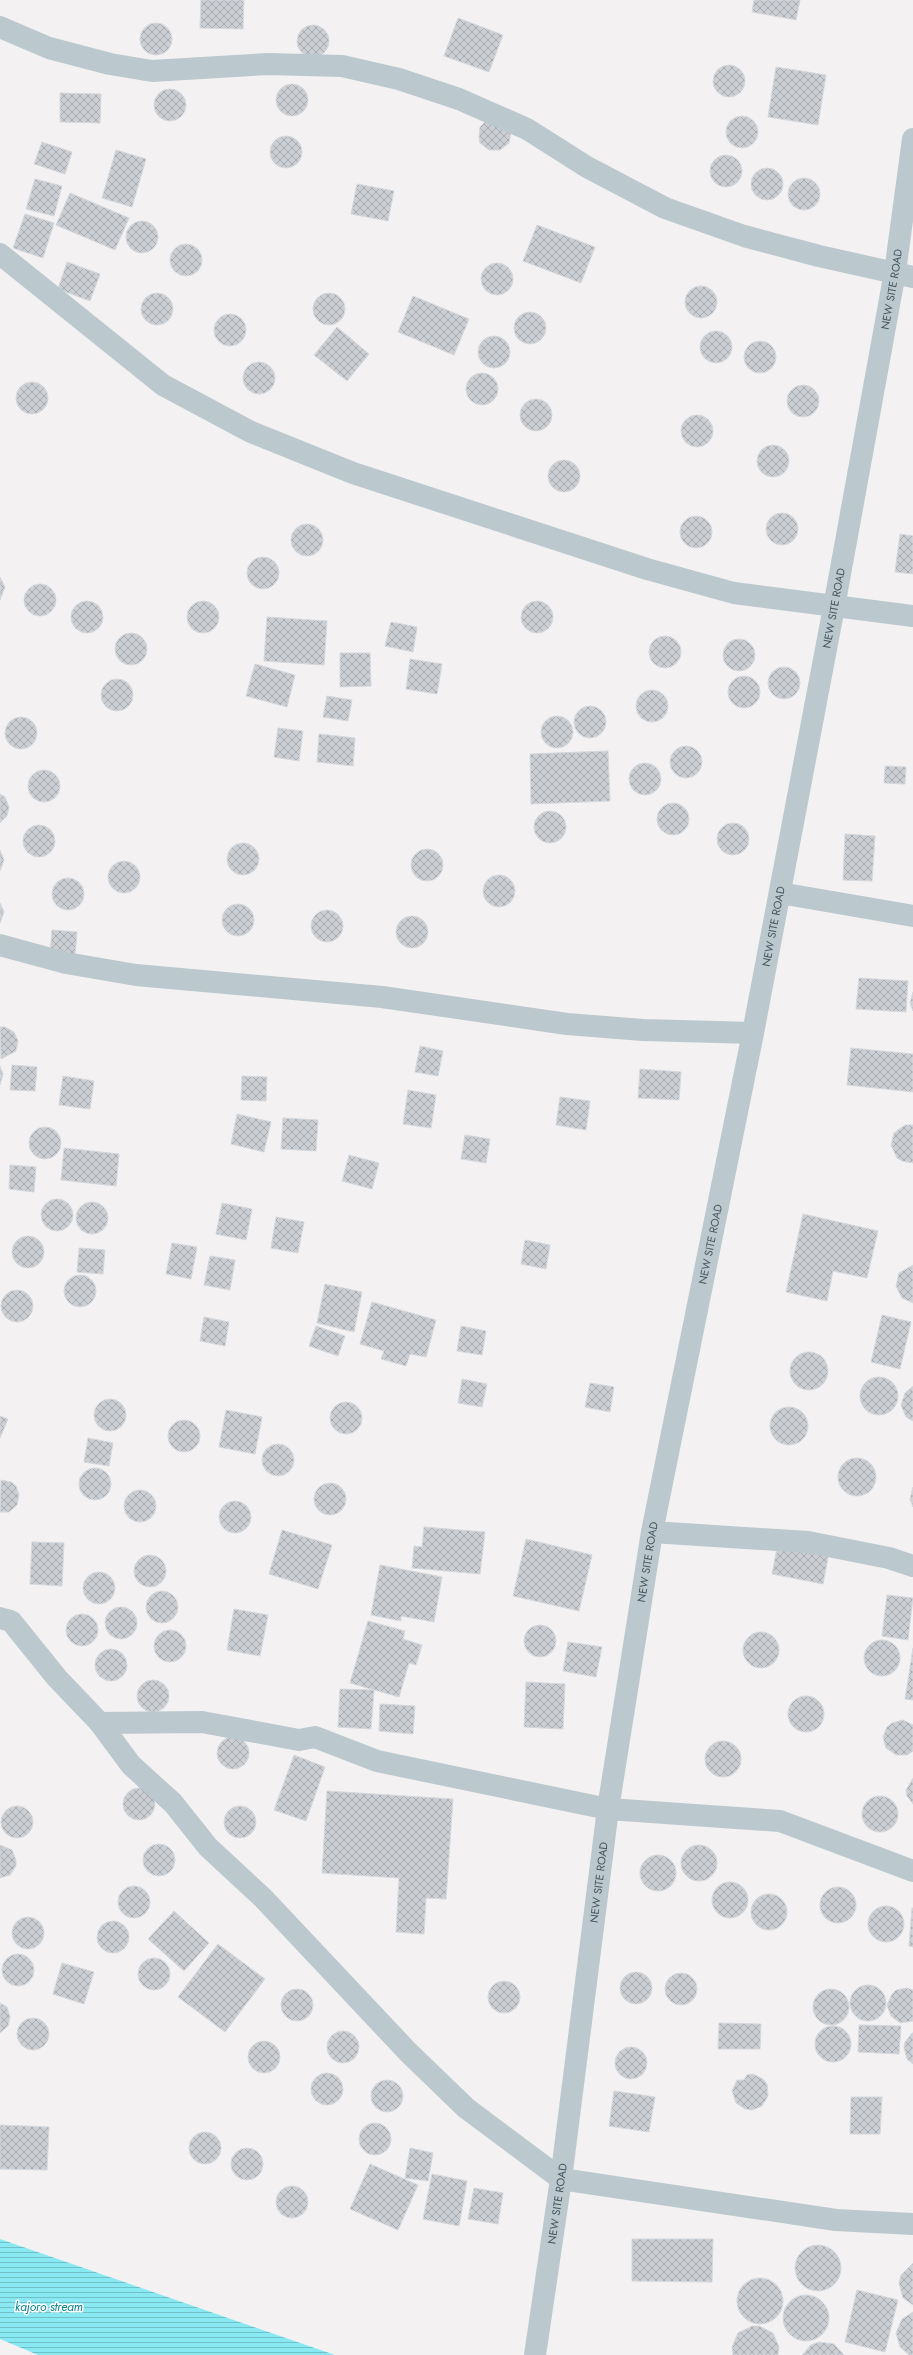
<svg xmlns="http://www.w3.org/2000/svg" width="913" height="2355" font-family="Jost,sans-serif">
<style>
.water{fill:url(#water-rules)}
.building{fill:url(#building-cross-hatch);stroke:#d5d8dd}
.lines{fill:none;stroke-linecap:round;stroke-linejoin:round}
.minor{stroke:#bbc8ce;stroke-width:22}
.labels{text-anchor:middle;stroke-width:3;stroke-linejoin:round;paint-order:stroke}
.street-label{font-size:11px;fill:#475760;stroke:#fff}
.water-label{font-size:12px;font-style:italic;fill:#06828e;stroke:#fff}
</style>
<defs>
<pattern id="water-rules" width="6" height="5" patternUnits="userSpaceOnUse"><rect width="6" height="5" fill="#88e9f2"/><path d="M0 2.5h6" fill="none" stroke="#71c0c7"/></pattern>
<pattern id="building-cross-hatch" width="8" height="8" patternUnits="userSpaceOnUse"><rect width="8" height="8" fill="#cbcfd4"/><path d="M0 0l8 8M0 8l8-8" fill="none" stroke="#a7abaf"/></pattern>
</defs>
<rect width="100%" height="100%" fill="#f3f1f1"/>
<path class="water" d="M0,2239L335,2355H38L0,2339Z"/>
<g class="building">
<path d="M201,0H244L243,29L200,28Z"/>
<path d="M754,0H800L796,20L752,12Z"/>
<path d="M458,18L503,35L489,72L444,56Z"/>
<circle cx="156" cy="39" r="16"/>
<circle cx="313" cy="41" r="16"/>
<circle cx="729" cy="81" r="16"/>
<path d="M776,67L826,75L818,125L768,117Z"/>
<circle cx="292" cy="100" r="16"/>
<circle cx="170" cy="105" r="16"/>
<path d="M60,93L101,94L100,123L60,122Z"/>
<circle cx="742" cy="132" r="16"/>
<path d="M487,120L511,133L509,143L500,150H489L480,143L479,138L480,127Z"/>
<circle cx="286" cy="152" r="16"/>
<path d="M42,142L72,152L65,174L34,164Z"/>
<path d="M116,150L146,159L132,207L102,198Z"/>
<circle cx="726" cy="171" r="16"/>
<circle cx="767" cy="184" r="16"/>
<circle cx="804" cy="194" r="16"/>
<path d="M35,179L62,186L54,216L26,209Z"/>
<path d="M357,184L394,191L388,221L351,214Z"/>
<path d="M70,193L129,218L115,250L56,225Z"/>
<path d="M25,214L54,223L43,258L13,248Z"/>
<circle cx="142" cy="237" r="16"/>
<path d="M537,225L595,247L581,283L523,261Z"/>
<circle cx="186" cy="260" r="16"/>
<path d="M67,262L100,274L90,301L58,289Z"/>
<circle cx="497" cy="279" r="16"/>
<circle cx="701" cy="302" r="16"/>
<circle cx="157" cy="309" r="16"/>
<circle cx="329" cy="309" r="16"/>
<path d="M413,296L469,319L454,355L398,332Z"/>
<circle cx="530" cy="328" r="16"/>
<circle cx="230" cy="330" r="16"/>
<path d="M337,327L369,354L347,381L314,355Z"/>
<circle cx="716" cy="347" r="16"/>
<circle cx="494" cy="352" r="16"/>
<circle cx="760" cy="357" r="16"/>
<circle cx="259" cy="378" r="16"/>
<circle cx="482" cy="389" r="16"/>
<circle cx="32" cy="398" r="16"/>
<circle cx="803" cy="401" r="16"/>
<circle cx="536" cy="415" r="16"/>
<circle cx="697" cy="431" r="16"/>
<circle cx="773" cy="461" r="16"/>
<circle cx="564" cy="476" r="16"/>
<circle cx="782" cy="529" r="16"/>
<circle cx="696" cy="532" r="16"/>
<circle cx="307" cy="540" r="16"/>
<path d="M900,534L913,536V574L895,572Z"/>
<circle cx="263" cy="573" r="16"/>
<path d="M0,577L5,587L0,600Z"/>
<circle cx="40" cy="600" r="16"/>
<circle cx="87" cy="617" r="16"/>
<circle cx="203" cy="617" r="16"/>
<circle cx="537" cy="617" r="16"/>
<path d="M267,617L327,621L324,665L264,661Z"/>
<path d="M391,622L417,627L413,652L385,646Z"/>
<circle cx="131" cy="649" r="16"/>
<circle cx="665" cy="652" r="16"/>
<circle cx="739" cy="655" r="16"/>
<path d="M340,653H370L371,686L340,687Z"/>
<path d="M410,659L442,664L437,694L406,689Z"/>
<path d="M255,664L295,675L287,707L246,696Z"/>
<circle cx="784" cy="683" r="16"/>
<circle cx="744" cy="692" r="16"/>
<circle cx="117" cy="695" r="16"/>
<circle cx="652" cy="706" r="16"/>
<path d="M327,696L352,700L348,721L323,717Z"/>
<circle cx="590" cy="722" r="16"/>
<circle cx="557" cy="732" r="16"/>
<circle cx="21" cy="733" r="16"/>
<path d="M278,728L303,731L299,761L274,757Z"/>
<path d="M319,734L355,738L353,766L317,762Z"/>
<circle cx="686" cy="762" r="16"/>
<path d="M608,751L610,801L531,804L530,754Z"/>
<circle cx="645" cy="779" r="16"/>
<path d="M885,766L906,767L905,784L884,783Z"/>
<circle cx="44" cy="786" r="16"/>
<path d="M0,794L5,797L9,807L7,816L0,823Z"/>
<circle cx="673" cy="819" r="16"/>
<circle cx="550" cy="827" r="16"/>
<circle cx="733" cy="839" r="16"/>
<circle cx="39" cy="841" r="16"/>
<path d="M845,834L875,836L872,881L843,880Z"/>
<circle cx="243" cy="859" r="16"/>
<circle cx="427" cy="865" r="16"/>
<path d="M0,850L4,860L0,871Z"/>
<circle cx="124" cy="877" r="16"/>
<circle cx="499" cy="891" r="16"/>
<circle cx="68" cy="894" r="16"/>
<path d="M0,903L4,912L0,923Z"/>
<circle cx="238" cy="920" r="16"/>
<circle cx="327" cy="926" r="16"/>
<circle cx="412" cy="932" r="16"/>
<path d="M52,930L77,932L75,956L50,954Z"/>
<path d="M859,978L908,981L906,1012L856,1009Z"/>
<path d="M913,992V1011L910,1003Z"/>
<path d="M0,1027H5L14,1032L18,1041L16,1051L1,1059Z"/>
<path d="M420,1046L443,1051L438,1076L415,1072Z"/>
<path d="M851,1048L913,1054V1092L847,1085Z"/>
<path d="M12,1065L37,1067L35,1091L10,1090Z"/>
<path d="M0,1066L3,1074L0,1085Z"/>
<path d="M640,1069L681,1072L679,1100L638,1098Z"/>
<path d="M63,1076L94,1081L90,1109L59,1105Z"/>
<path d="M242,1076L267,1077L266,1101L241,1100Z"/>
<path d="M408,1090L436,1095L431,1128L403,1124Z"/>
<path d="M560,1097L590,1101L586,1130L556,1125Z"/>
<path d="M237,1114L271,1122L264,1152L231,1144Z"/>
<path d="M283,1118L318,1120L316,1151L281,1149Z"/>
<path d="M905,1125H913V1163L902,1161L897,1158L891,1145L894,1133Z"/>
<circle cx="45" cy="1143" r="16"/>
<path d="M465,1135L490,1139L486,1163L461,1159Z"/>
<path d="M64,1148L119,1154L116,1186L61,1180Z"/>
<path d="M349,1155L379,1163L372,1189L342,1181Z"/>
<path d="M10,1165L36,1167L34,1192L9,1189Z"/>
<circle cx="57" cy="1215" r="16"/>
<circle cx="92" cy="1218" r="16"/>
<path d="M222,1203L252,1209L246,1240L216,1234Z"/>
<path d="M803,1214L878,1231L867,1278L833,1271L827,1301L786,1292Z"/>
<path d="M276,1217L304,1222L298,1253L271,1248Z"/>
<circle cx="28" cy="1252" r="16"/>
<path d="M525,1240L550,1245L546,1269L521,1264Z"/>
<path d="M172,1243L197,1247L191,1279L166,1274Z"/>
<path d="M79,1248L105,1250L103,1274L77,1272Z"/>
<path d="M210,1256L235,1260L230,1290L204,1285Z"/>
<path d="M913,1265V1303L902,1298L896,1286L899,1273Z"/>
<circle cx="80" cy="1291" r="16"/>
<path d="M325,1284L362,1292L354,1332L317,1323Z"/>
<circle cx="17" cy="1306" r="16"/>
<path d="M372,1302L436,1320L426,1357L410,1354L406,1366L381,1359L384,1351L360,1344Z"/>
<path d="M882,1315L911,1322L900,1369L871,1362Z"/>
<path d="M204,1317L229,1322L225,1346L200,1341Z"/>
<path d="M316,1326L345,1336L338,1356L309,1346Z"/>
<path d="M461,1326L486,1331L482,1355L457,1351Z"/>
<circle cx="809" cy="1371" r="19"/>
<circle cx="879" cy="1396" r="19"/>
<path d="M462,1379L487,1384L482,1407L458,1403Z"/>
<path d="M590,1383L614,1387L610,1412L585,1407Z"/>
<path d="M913,1386V1421L906,1417L901,1405L905,1393Z"/>
<circle cx="110" cy="1415" r="16"/>
<circle cx="346" cy="1418" r="16"/>
<circle cx="789" cy="1426" r="19"/>
<path d="M226,1410L262,1417L255,1454L219,1447Z"/>
<path d="M0,1416L8,1419L0,1438Z"/>
<circle cx="184" cy="1436" r="16"/>
<path d="M88,1438L113,1443L109,1466L84,1462Z"/>
<circle cx="278" cy="1460" r="16"/>
<circle cx="857" cy="1477" r="19"/>
<circle cx="95" cy="1484" r="16"/>
<path d="M1,1480L11,1482L16,1486L19,1495L17,1505L9,1512H0Z"/>
<circle cx="330" cy="1499" r="16"/>
<path d="M913,1487V1507L910,1499Z"/>
<circle cx="140" cy="1506" r="16"/>
<circle cx="235" cy="1517" r="16"/>
<path d="M424,1527L485,1532L480,1574L412,1568L414,1546L422,1547Z"/>
<path d="M282,1530L332,1545L318,1589L269,1574Z"/>
<path d="M526,1539L592,1555L579,1611L513,1596Z"/>
<path d="M32,1542L64,1543L62,1586L30,1584Z"/>
<path d="M778,1543L829,1553L823,1584L772,1574Z"/>
<circle cx="150" cy="1571" r="16"/>
<path d="M380,1565L442,1577L434,1622L401,1616V1621L371,1615Z"/>
<circle cx="99" cy="1588" r="16"/>
<circle cx="162" cy="1607" r="16"/>
<path d="M887,1595L913,1598L908,1640L882,1636Z"/>
<circle cx="121" cy="1623" r="16"/>
<path d="M234,1609L268,1615L260,1656L227,1650Z"/>
<circle cx="82" cy="1630" r="16"/>
<path d="M368,1621L405,1631L403,1639L422,1645L416,1665L409,1663L399,1697L350,1683Z"/>
<circle cx="540" cy="1641" r="16"/>
<circle cx="170" cy="1646" r="16"/>
<circle cx="761" cy="1650" r="18"/>
<circle cx="882" cy="1658" r="18"/>
<path d="M568,1642L602,1647L596,1677L563,1671Z"/>
<path d="M913,1648V1700L905,1699Z"/>
<circle cx="111" cy="1665" r="16"/>
<circle cx="153" cy="1696" r="16"/>
<path d="M526,1682L565,1684L563,1729L524,1727Z"/>
<path d="M340,1689L374,1690L371,1729L338,1727Z"/>
<circle cx="806" cy="1714" r="18"/>
<path d="M380,1704L415,1706L413,1734L379,1731Z"/>
<path d="M903,1720L913,1725V1751L907,1755H896L886,1748L883,1737L887,1727L892,1723Z"/>
<circle cx="233" cy="1753" r="16"/>
<circle cx="723" cy="1759" r="18"/>
<path d="M294,1755L325,1767L306,1821L274,1810Z"/>
<path d="M913,1778V1804L907,1796L906,1790Z"/>
<circle cx="139" cy="1804" r="16"/>
<path d="M327,1791L453,1799L446,1899L426,1898L424,1934L396,1932L399,1878L322,1873Z"/>
<circle cx="880" cy="1814" r="18"/>
<circle cx="17" cy="1822" r="16"/>
<circle cx="240" cy="1822" r="16"/>
<circle cx="159" cy="1860" r="16"/>
<path d="M0,1845L12,1850L16,1860V1866L10,1875L0,1878Z"/>
<circle cx="699" cy="1863" r="18"/>
<circle cx="658" cy="1873" r="18"/>
<circle cx="730" cy="1900" r="18"/>
<circle cx="134" cy="1902" r="16"/>
<circle cx="838" cy="1905" r="18"/>
<circle cx="769" cy="1912" r="18"/>
<circle cx="886" cy="1924" r="18"/>
<path d="M912,1908H913V1947L909,1946Z"/>
<path d="M174,1911L209,1943L184,1971L148,1939Z"/>
<circle cx="28" cy="1933" r="16"/>
<circle cx="113" cy="1937" r="16"/>
<path d="M218,1944L265,1979L225,2032L178,1997Z"/>
<circle cx="18" cy="1970" r="16"/>
<circle cx="154" cy="1974" r="16"/>
<path d="M62,1963L94,1972L84,2004L53,1994Z"/>
<circle cx="636" cy="1988" r="16"/>
<circle cx="681" cy="1989" r="16"/>
<circle cx="504" cy="1997" r="16"/>
<circle cx="868" cy="2003" r="18"/>
<path d="M907,1988L913,1990V2021L900,2023L891,2016L887,2005L892,1994L896,1990Z"/>
<circle cx="297" cy="2005" r="16"/>
<circle cx="831" cy="2007" r="18"/>
<path d="M0,2003L7,2007L10,2017L8,2026L0,2033Z"/>
<circle cx="33" cy="2034" r="16"/>
<path d="M719,2023L761,2024L760,2049H718Z"/>
<path d="M859,2025L901,2026L899,2054L858,2052Z"/>
<circle cx="833" cy="2044" r="18"/>
<circle cx="343" cy="2047" r="16"/>
<path d="M912,2033H913V2064L907,2059L904,2047L905,2042Z"/>
<circle cx="264" cy="2057" r="16"/>
<circle cx="631" cy="2063" r="16"/>
<circle cx="327" cy="2089" r="16"/>
<path d="M753,2074L763,2079L767,2084L768,2096L762,2106L752,2110L745,2109L736,2103L732,2091L737,2080H744L747,2075Z"/>
<circle cx="387" cy="2096" r="16"/>
<path d="M614,2091L655,2097L649,2132L609,2126Z"/>
<path d="M851,2097H882L880,2134H850Z"/>
<circle cx="375" cy="2139" r="16"/>
<path d="M0,2125L49,2127L47,2170L0,2169Z"/>
<circle cx="205" cy="2148" r="16"/>
<circle cx="247" cy="2164" r="16"/>
<path d="M410,2148L433,2153L428,2181L405,2178Z"/>
<path d="M370,2164L418,2185L398,2230L350,2209Z"/>
<path d="M432,2174L467,2181L459,2226L423,2219Z"/>
<circle cx="292" cy="2202" r="16"/>
<path d="M474,2188L503,2193L498,2224L468,2219Z"/>
<path d="M632,2239H713L712,2282L632,2281Z"/>
<circle cx="818" cy="2268" r="23"/>
<path d="M913,2263V2305L903,2298L899,2283L901,2275Z"/>
<circle cx="760" cy="2301" r="23"/>
<path d="M857,2290L898,2300L885,2352L845,2342Z"/>
<circle cx="806" cy="2318" r="23"/>
<path d="M913,2312V2355H909L900,2347L896,2333L902,2319Z"/>
<path d="M752,2326H759L773,2333L779,2347L778,2355H733L732,2347L738,2333Z"/>
<path d="M819,2342L834,2344L844,2355H802L811,2345Z"/>
</g>
<g class="lines">
<g class="minor">
<path d="M0,27L49,48L110,64L152,71L268,64L342,66L399,79L459,99L527,129L587,167L665,208L744,236L819,256L913,277"/>
<path d="M0,254L163,385L251,432L353,473L647,569L734,593L913,616"/>
<path d="M780,893L913,916"/>
<path d="M0,945L66,963L136,975L382,997L567,1024L643,1030L753,1033"/>
<path d="M652,1532L808,1542L889,1558L913,1566"/>
<path d="M0,1618L11,1621L57,1678L100,1723L131,1765L173,1803L208,1847L263,1898L408,2052L466,2108L561,2179L836,2220L913,2224"/>
<path d="M100,1723L202,1722L299,1740L315,1737L377,1761L608,1809L780,1821L913,1871"/>
<path id="s1" d="M535,2355L561,2179L608,1809L652,1532L753,1033L834,607L895,272L913,139"/>
</g>
</g>
<g class="labels">
<g class="street-label">
<text dy="4" stroke="none"><textPath href="#s1" startOffset="2097">NEW SITE ROAD</textPath></text>
<text dy="4" stroke="none"><textPath href="#s1" startOffset="1773">NEW SITE ROAD</textPath></text>
<text dy="4" stroke="none"><textPath href="#s1" startOffset="1449">NEW SITE ROAD</textPath></text>
<text dy="4" stroke="none"><textPath href="#s1" startOffset="1125">NEW SITE ROAD</textPath></text>
<text dy="4" stroke="none"><textPath href="#s1" startOffset="801">NEW SITE ROAD</textPath></text>
<text dy="4" stroke="none"><textPath href="#s1" startOffset="477">NEW SITE ROAD</textPath></text>
<text dy="4" stroke="none"><textPath href="#s1" startOffset="153">NEW SITE ROAD</textPath></text>
</g>
<g class="water-label">
<text x="49" y="2311">kajoro stream</text>
</g>
</g>
</svg>
